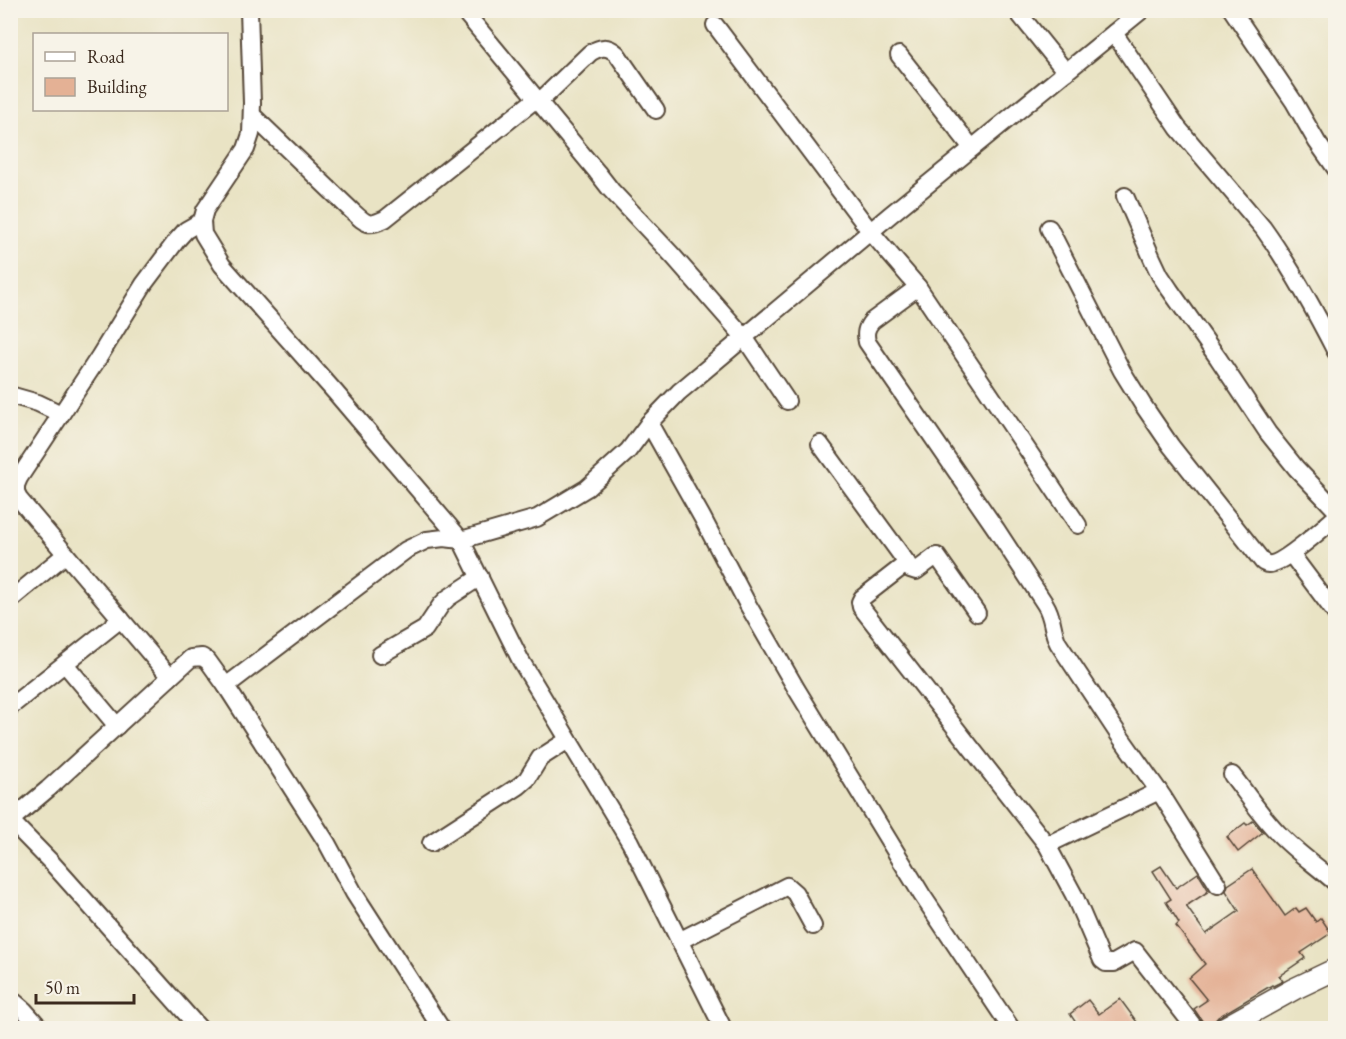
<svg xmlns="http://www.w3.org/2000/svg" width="1346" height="1039" font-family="'EB Garamond',serif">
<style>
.building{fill:#e4b195}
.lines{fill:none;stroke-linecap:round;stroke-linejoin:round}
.minor-casing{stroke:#554637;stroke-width:20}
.major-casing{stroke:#554637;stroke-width:24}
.minor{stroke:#fff;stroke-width:16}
.major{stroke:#fff;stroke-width:21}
</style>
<rect width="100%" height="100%" fill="#f7f3e8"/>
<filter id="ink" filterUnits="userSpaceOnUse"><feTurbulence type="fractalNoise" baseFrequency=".0167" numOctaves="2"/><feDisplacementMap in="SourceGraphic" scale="12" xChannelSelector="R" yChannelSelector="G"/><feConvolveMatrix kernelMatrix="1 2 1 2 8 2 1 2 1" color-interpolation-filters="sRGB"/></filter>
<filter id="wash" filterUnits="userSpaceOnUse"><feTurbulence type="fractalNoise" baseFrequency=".008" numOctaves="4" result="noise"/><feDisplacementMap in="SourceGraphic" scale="24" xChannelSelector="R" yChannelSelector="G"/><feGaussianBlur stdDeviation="1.35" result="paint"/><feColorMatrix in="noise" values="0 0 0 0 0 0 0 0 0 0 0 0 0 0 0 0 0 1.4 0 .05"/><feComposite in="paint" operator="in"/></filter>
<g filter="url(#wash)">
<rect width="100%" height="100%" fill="#e9e3c4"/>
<g id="blocks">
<g class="building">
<path d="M1253,821L1263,832L1238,852L1227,837L1245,823L1247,825Z"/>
<path d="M1161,866L1176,888L1198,873L1209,891L1186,906L1206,934L1239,911L1226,891L1228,885L1252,869L1285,916L1296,908L1299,912L1306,908L1316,922L1321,918L1331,933L1301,953L1305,958L1279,976L1283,981L1273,986L1272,985L1218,1017L1212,1024L1205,1029L1203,1022L1194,1009L1207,1000L1189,978L1205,964L1176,926L1179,923L1166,902L1171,899L1153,871Z"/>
<path d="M1120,999L1142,1029H1080L1070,1014L1088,1000L1099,1014Z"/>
</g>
</g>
</g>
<g filter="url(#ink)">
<use href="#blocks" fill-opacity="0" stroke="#554637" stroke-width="1.5"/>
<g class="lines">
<defs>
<g id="minor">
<path d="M249,10L252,103L251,134L246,149L205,210L202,221L203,234L222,265L335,392L461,540L521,661L630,842L723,1028"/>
<path d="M463,10L597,172L611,190L673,256L744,337L787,401"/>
<path d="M1016,10L1066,72"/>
<path d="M1232,10L1294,102L1317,142L1336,169"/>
<path d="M715,25L870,231L918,287L872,321C866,328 865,333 867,342L996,529L1045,604C1054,618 1051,629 1058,643L1119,735L1163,797L1218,885"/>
<path d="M1114,33L1178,128L1263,228C1291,267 1314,309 1336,352"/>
<path d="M899,55L972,148"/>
<path d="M539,102L590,53C600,47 607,45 617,54L656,110"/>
<path d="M252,115L352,211C366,224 368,227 385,219L536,99"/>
<path d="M1125,196L1152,258L1160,275L1170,290L1218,358L1268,433L1296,468L1336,510"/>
<path d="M1049,228L1122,371L1143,405L1171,446L1263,562C1265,563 1266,564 1268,564C1281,566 1324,527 1336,517"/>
<path d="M918,287L1078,525"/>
<path d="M10,395L38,403L61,414"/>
<path d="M649,423L702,517L748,605L797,690L922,895L1011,1028"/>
<path d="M820,444L907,563L862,598L860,602L861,607L1047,845L1074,895L1102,960L1106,963H1114L1135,951L1195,1028"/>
<path d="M1291,554L1336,614"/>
<path d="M907,563L910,569L916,571L936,556H937L977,613"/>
<path d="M10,600L66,554"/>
<path d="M380,655L425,629L441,605L448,598L480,577"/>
<path d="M65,664L117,726"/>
<path d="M170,677L19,499L16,493V485L19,478L99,357L144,284L177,240L186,230L202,221"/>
<path d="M226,686L406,550L427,540L444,538L461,540L537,518L587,488L628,451L649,423L679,392L890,215L1142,10"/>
<path d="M10,707L121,619"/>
<path d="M1232,775C1247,794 1261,816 1279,834C1296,852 1317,866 1336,883"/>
<path d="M10,820L51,862L199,1028"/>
<path d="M10,821L48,789L191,658L202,657L208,661L226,686L327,843L354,893L441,1028"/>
<path d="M431,843L519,786L527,779L540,758L568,740"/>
<path d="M1047,845L1159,791"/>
<path d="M679,941L787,886L795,893L813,926"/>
<path d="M10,998L24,1010L40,1028"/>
</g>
<path id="major" d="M1224,1028L1294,989L1336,969"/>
</defs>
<use href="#minor" class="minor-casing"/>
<use href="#major" class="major-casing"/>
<use href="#minor" class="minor"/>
<use href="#major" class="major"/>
</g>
</g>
<rect width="1346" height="1039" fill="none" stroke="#f7f3e8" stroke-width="36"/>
<rect x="33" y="33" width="195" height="78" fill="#f7f3e8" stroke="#aca397" stroke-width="1.5"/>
<rect x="45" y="52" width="30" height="9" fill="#ffffff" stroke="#aca397" stroke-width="1.5"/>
<text x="87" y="63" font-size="18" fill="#3b2a1e">Road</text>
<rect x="45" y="78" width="30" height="18" fill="#e4b195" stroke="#aca397" stroke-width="1.5"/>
<text x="87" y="93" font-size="18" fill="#3b2a1e">Building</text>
<path d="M36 994v9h98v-9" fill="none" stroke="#3b2a1e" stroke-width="3"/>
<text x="45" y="994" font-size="18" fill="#3b2a1e" stroke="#f7f3e8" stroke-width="4.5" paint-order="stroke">50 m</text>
</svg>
